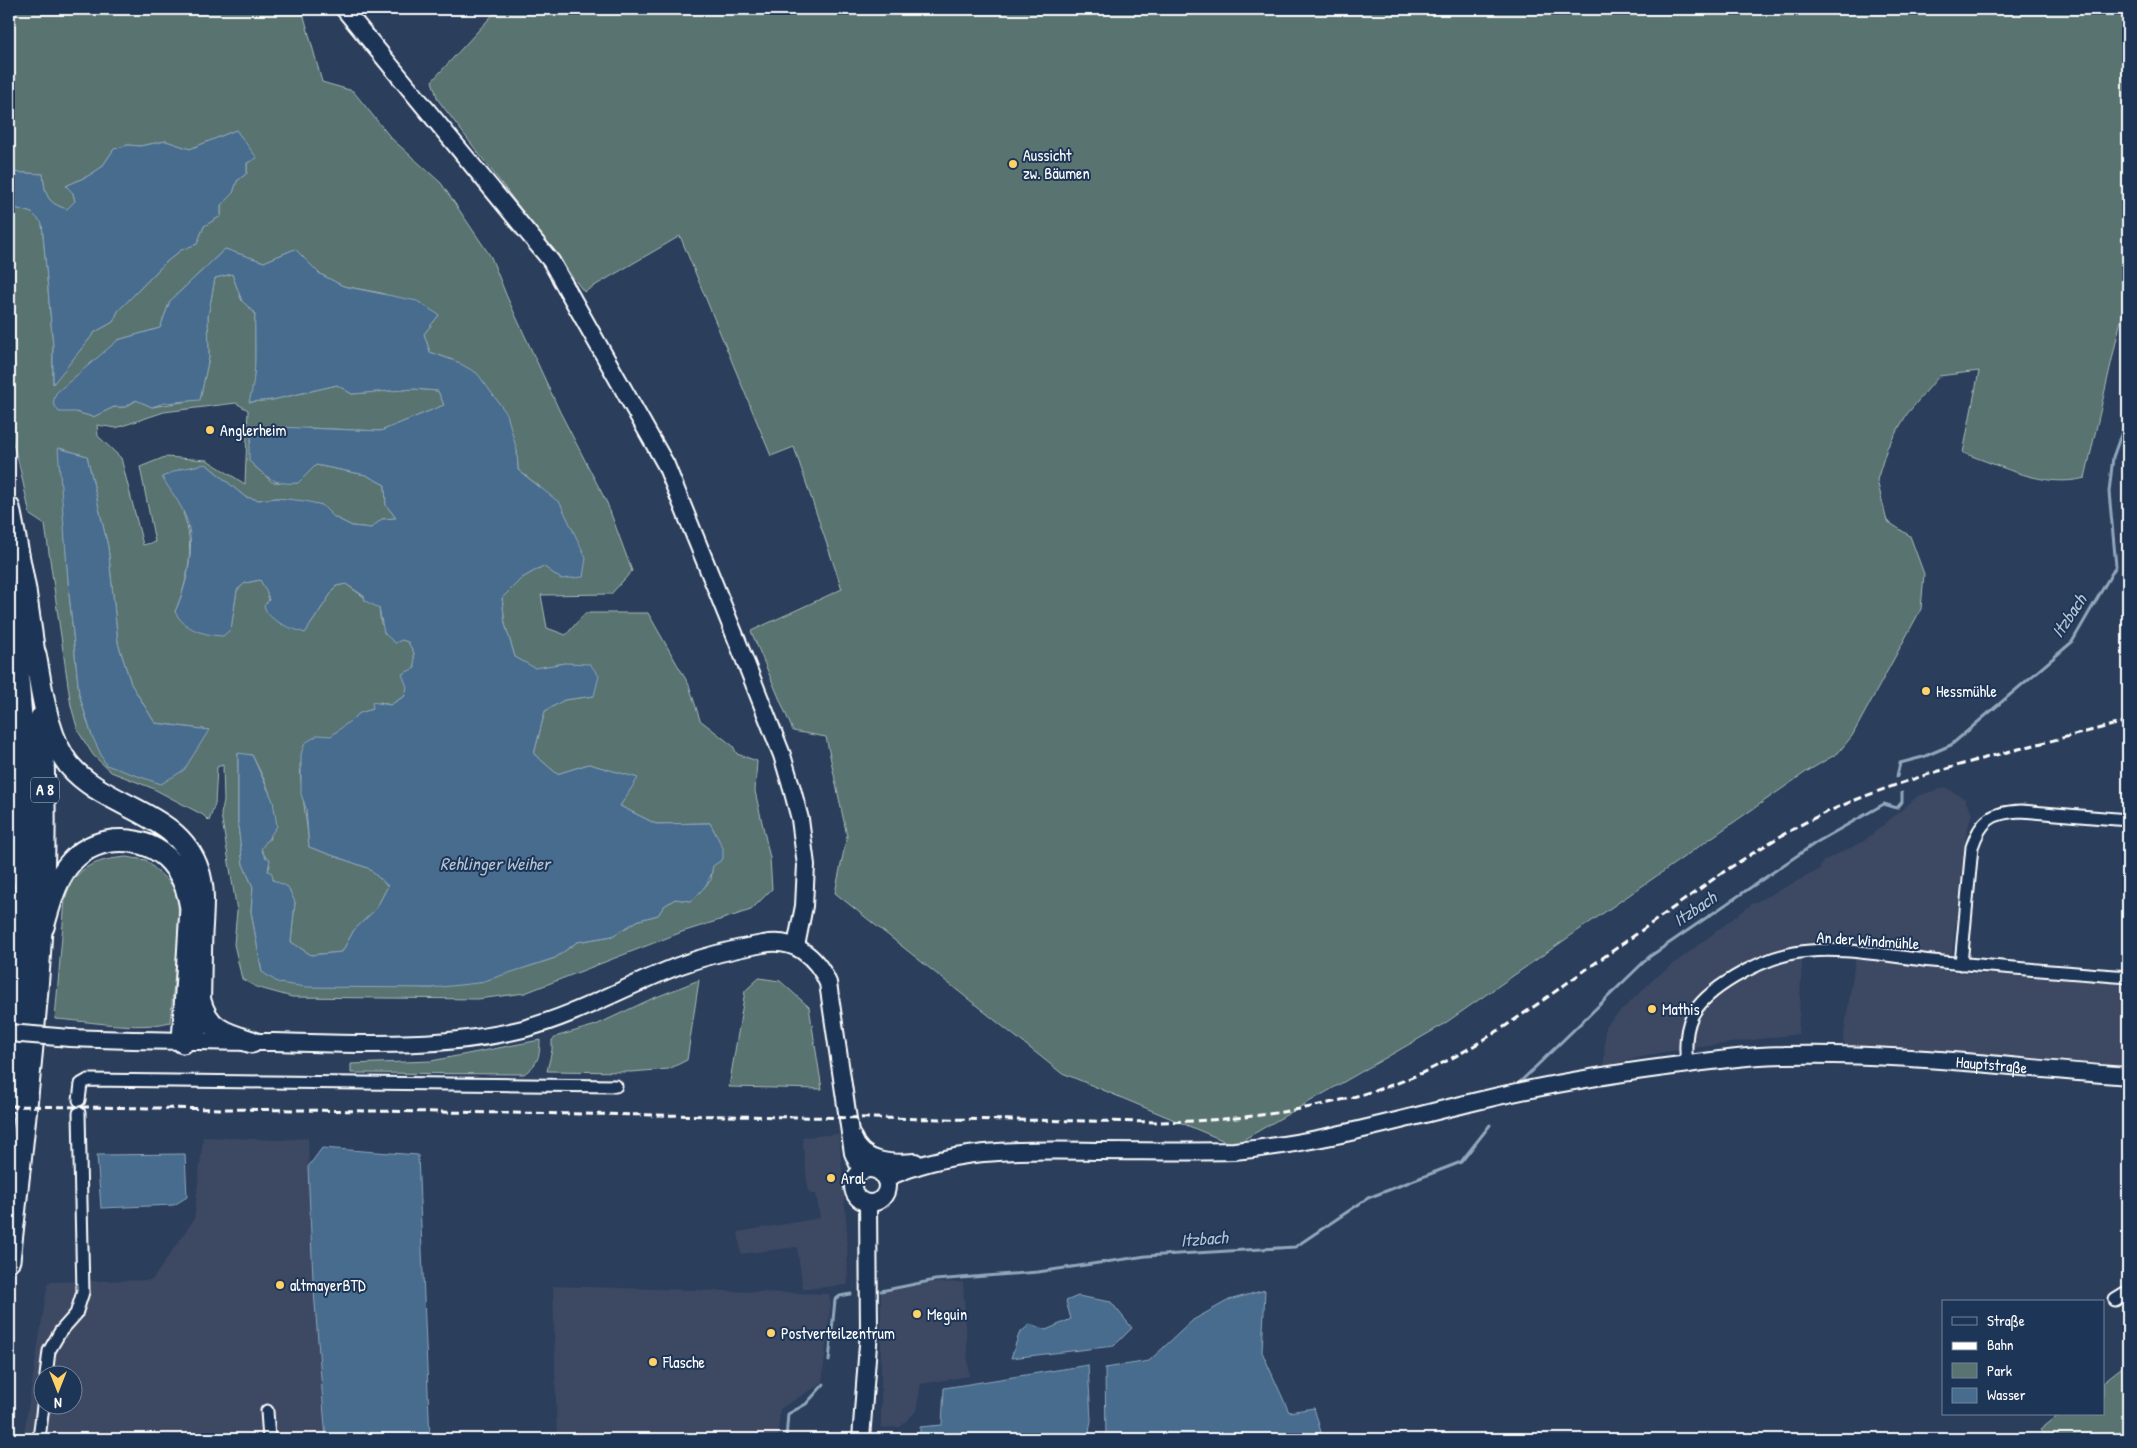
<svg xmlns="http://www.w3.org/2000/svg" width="2137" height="1448" font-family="'Patrick Hand',sans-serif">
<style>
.built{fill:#3c4863;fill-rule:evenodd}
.green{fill:#597370;stroke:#acb9b8;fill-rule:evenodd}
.water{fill:#466c8e;stroke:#90a7bb}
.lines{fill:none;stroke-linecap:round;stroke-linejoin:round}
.stream{stroke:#90a7bb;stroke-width:3}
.street-casing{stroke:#fff;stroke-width:15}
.secondary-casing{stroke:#fff;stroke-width:20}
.highway-casing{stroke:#fff;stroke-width:25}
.street{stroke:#1d3557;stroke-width:11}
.secondary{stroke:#1d3557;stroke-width:16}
.highway{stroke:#1d3557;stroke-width:21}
.rail{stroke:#fff;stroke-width:3;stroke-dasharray:8 4;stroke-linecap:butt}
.secondary-bridge-casing{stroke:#fff;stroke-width:20;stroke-linecap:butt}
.secondary-bridge{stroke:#1d3557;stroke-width:16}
.poi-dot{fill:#ffd166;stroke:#1d3557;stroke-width:2}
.labels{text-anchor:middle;stroke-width:4;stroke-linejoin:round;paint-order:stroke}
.shield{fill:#1d3557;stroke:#bbc2cd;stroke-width:1}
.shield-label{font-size:15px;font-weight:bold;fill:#fff}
.poi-label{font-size:16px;fill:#fff;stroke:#1d3557;text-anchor:start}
.street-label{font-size:16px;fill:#fff;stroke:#1d3557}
.water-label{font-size:18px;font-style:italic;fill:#b5c4d2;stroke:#1d3557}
</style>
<rect width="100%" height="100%" fill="#2b3e5c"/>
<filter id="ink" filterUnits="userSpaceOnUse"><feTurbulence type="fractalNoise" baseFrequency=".02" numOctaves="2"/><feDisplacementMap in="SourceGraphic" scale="10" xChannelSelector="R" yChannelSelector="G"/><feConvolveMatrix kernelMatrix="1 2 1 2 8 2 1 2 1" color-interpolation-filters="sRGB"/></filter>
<g filter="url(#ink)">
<g class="built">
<path d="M1945,787L1964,798L1972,813L1966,835L1950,972L2128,984V1068L1846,1047L1843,1040L1857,948L1823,944L1803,946L1798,1034L1664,1052L1604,1066L1605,1026L1655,978L1752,904L1819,870L1823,861L1864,841L1918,796Z"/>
<path d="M839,1134L847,1229L848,1285L803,1289L797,1247L741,1254L738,1232L820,1218L816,1194H811L808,1190L802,1137Z"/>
<path d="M203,1137L281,1140L308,1138L313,1279L326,1439H23L48,1282L152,1280L194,1219ZM42,1376H72V1406H42Z"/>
<path d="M963,1282L969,1376L921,1384L916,1411L900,1427L881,1428V1293L930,1283Z"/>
<path d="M553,1286L829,1294L831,1303L822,1383L780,1409L778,1439H557Z"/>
</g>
<g class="green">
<path d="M9,9H302L322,82L353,91L391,138L441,183L491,257L507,297L560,412L607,503L632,571L611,594L541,595L547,628L566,635L585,613H648L689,685L700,720L733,746L737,754L757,761L755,791L770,858L772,889L751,910L682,932L525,993L478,999L292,997L256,987L242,979L234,944L237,911L221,814L224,801L223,765L217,767L215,804L209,821L203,815L152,788L111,772L93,755L78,731L71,706L45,525L30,515L19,464L9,430V206L32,213L42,223L53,345V383L95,332L113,322L118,311L165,263L181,250L197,244L204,226L221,216V205L233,193L237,181L247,173V163L256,158L236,130L190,149L166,141L140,146L128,145L114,149L102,167L88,176L66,186L73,193L75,201L67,209C46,203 45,194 43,174L9,172ZM225,249L264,262L295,249L320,274L343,286L381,293L439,315L424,334L430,352L455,361L517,451L518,470L539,486L573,534L586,558L561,578L543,566L522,578L502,598L505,624L515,657L535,669L565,663L594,696L564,700L545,711L534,754L557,774L589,764L637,778L620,806L656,824L710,823L715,833L711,880L691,901L675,899L664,906L658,915L639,920L612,936L577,942L555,958L527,967L432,988L397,987L262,972L251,911L253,887L243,864L238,826V754L252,755C267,786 280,804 269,840L263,843L261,849L270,865L268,871L273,880L295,902L291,942L311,955L342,952L354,930L376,909L388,886L368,868L309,847C307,819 301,793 300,764L360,713L374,709L380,702L390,705L405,696L415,668L414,653L408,642L402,640L381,624L379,608L346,584L336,586L305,633L266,603L269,601L266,590L260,580L245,583L237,590L231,628L175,612C188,581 196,545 183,513L206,464L245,497L259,500L277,498L322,505L334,517L352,526L371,528L382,519L396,518L386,505L385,485L366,475L316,465L298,483L272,482L249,461L309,428L381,431L444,405L438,391L414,389L352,394L337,385L272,400L250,402C258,372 254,344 255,313L242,301L232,274L215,278L208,316L209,357L200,399L152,407L137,400L125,407H114L93,417L76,412L118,340L160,328L170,301ZM236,403L248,410L245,484L207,460L165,457L140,467L155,542L143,545L121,458L98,436L97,425L116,428L164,412ZM59,448L87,456L108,547L118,643L131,684L155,723L209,730L92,736L79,694L69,593Z"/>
<path d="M498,9H2128V289L2085,478C2044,489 2002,466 1963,453L1979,371L1939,376L1907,414L1887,448L1877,480L1887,521L1910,536L1924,574L1921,609L1852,736L1838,753L1806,772L1441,1026L1234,1145L1060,1072L835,893L847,836L826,737L793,731L751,631L842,589L794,447L771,456L680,236L584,292L438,100L432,81Z"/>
<path d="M126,857L146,860L174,887L178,900L179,933L170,1022C137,1031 90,1021 55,1019L65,900C73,867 95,860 126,857Z"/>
<path d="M759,978L780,981L809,1007L822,1089L729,1087L745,991Z"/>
<path d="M699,980L687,1060L669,1069L631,1072L547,1071L552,1050V1040L558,1036L596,1025L649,1000Z"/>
<path d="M540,1040C540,1057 538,1064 524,1074L351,1073V1064L431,1061Z"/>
<path d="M2126,1364L2128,1367V1439H2047L2040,1430L2060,1414H2103V1382Z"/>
</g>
<g class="water">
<path d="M236,130L257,158L247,163V173L237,181L233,193L221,205V216L204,226L197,244L181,250L165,263L118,311L113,322L95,332L53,384V345L42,223L32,213L9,206V172L43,174C45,194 46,203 67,209L75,201L73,193L66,186L88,176L102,167L114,149L128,145L140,146L166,141L190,149Z"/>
<path d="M225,249L264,262L295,249L320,274L343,286L417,301L439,315L424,334L430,352L455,361L477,373L507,414L517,451L518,470L560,503L586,558L583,577L561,579L543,566L522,578L502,598L505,624L515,657L535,668L565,663L590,664L599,676L594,696L564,700L545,711L534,754L557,774L589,764L638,778L620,806L656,824L710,823L723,848V859L713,866C710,883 703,890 691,901L675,899L664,906L658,915L639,920L612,936L577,942L555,958L478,983L432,988L306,987L279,983L262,972L251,911L253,887L243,864L238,826V753L252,755L273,801L277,826L261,849L265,857L270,859L268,871L272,873L273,880L288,887L295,902L291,942L311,955L342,952L354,930L376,909L388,886L368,868L309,847L306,808L301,794V754L305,743L318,735L331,736L360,713L373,709L372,702L390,705L405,696L407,687L402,674L415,668L414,653L408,642L402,640L395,643L384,633L379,608L365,601L364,596L346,584L336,586L305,633C289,627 270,623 264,606L269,600L266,590L260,580L245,583L237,590L231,629L223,636C204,635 185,630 175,612C186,587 194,556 189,528C186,510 171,492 162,477L180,469L206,464L245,497L259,500L277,498L305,501L322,505L334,517L352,526L371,528L382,519L396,518L386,505L385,485L366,475L316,465L298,483C272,485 267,477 249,461V449L253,430L276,427L381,431L444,405L438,391L414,389L352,394L337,385L272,400L249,402C258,372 254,344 255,313L242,301L232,274L215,278L208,316L209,357L200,400L164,403L152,407L136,400L125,407H114L93,417L76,412H59L53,403L56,393L118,340L160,328L170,301Z"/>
<path d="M58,448L87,456L108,547L118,643L131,684L155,723L209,730L184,770L161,784L106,765L92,736L79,694L69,593Z"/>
<path d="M322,1148L418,1155L430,1439H326L313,1279L308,1167Z"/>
<path d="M185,1154L187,1197L174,1205L101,1208L97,1155Z"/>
<path d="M1265,1290L1262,1352L1289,1412L1314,1408L1323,1439H1106L1105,1368L1149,1361L1193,1320L1229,1300Z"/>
<path d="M1078,1296L1111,1302L1132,1328L1114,1346L1011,1358L1019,1334L1030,1324L1046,1330L1071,1319L1066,1301Z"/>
<path d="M1088,1365L1091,1420L1088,1439H920V1427L942,1425L944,1388Z"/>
</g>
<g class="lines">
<g class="stream">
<path d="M1897,776L1900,763L1923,757L1951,745L2072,642L2116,566L2109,492L2113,457L2127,418L2128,392"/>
<path d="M1520,1082L1649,957L1817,842L1884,804L1897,808L1902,802V793"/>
<path d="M881,1291L935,1280L1038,1272L1146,1256L1295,1247L1368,1198L1461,1162L1490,1125"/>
<path d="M829,1361L835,1300L840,1296L851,1294"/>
<path d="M786,1439L788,1414L806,1404L824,1384"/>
</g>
<defs>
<g id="street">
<path d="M1961,964L1972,847C1981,820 1992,812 2021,811L2128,820"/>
<path d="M1687,1064C1685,1048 1685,1031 1692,1016C1706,988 1759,961 1789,954C1832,944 1888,956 1932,961C1997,967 2063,972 2128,977"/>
<path d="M79,1100L81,1084L88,1080L616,1086"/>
<path d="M2115,1300L2128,1292"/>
<path d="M46,1376L49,1351L60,1332L76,1314L83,1292L79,1113"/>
<path d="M267,1411L269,1439"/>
<path d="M39,1439L43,1406"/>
</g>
<g id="secondary">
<path d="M344,9L551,261L666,465L736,638L782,755L792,789L800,819L806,865L804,906L796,946"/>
<path d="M70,1038C137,1041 205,1041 273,1042C356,1044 441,1049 523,1029C577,1015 626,986 678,966C705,956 734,949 763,944C793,938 816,955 828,983L853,1153L861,1171"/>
<path d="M853,1137C862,1163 892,1164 915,1162"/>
<circle cx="870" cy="1186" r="17"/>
<path id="s1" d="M885,1179C950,1147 1026,1150 1096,1151C1142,1151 1188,1152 1234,1151C1315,1144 1391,1122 1469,1103C1541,1085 1615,1073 1689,1064C1720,1060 1752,1055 1784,1055C1896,1052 2016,1068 2128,1076"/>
<path d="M861,1439L869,1331L868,1203"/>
</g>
<g id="highway">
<path d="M9,508L25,590L36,668"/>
<path d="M9,603C33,774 29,930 9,1101"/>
<path d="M35,654C42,689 46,736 69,765C106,809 179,811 198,870C205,890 202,913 201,934C200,963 200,992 199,1021L195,1034L183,1042L191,908C188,890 183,876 171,862C147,834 97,833 72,861C55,879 50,904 43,927"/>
<path d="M9,841L14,852L19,874"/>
<path d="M200,1001C208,1030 226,1034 252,1042"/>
<path d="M9,1260C29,1080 53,900 41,718"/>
</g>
</defs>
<use href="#street" class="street-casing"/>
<use href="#secondary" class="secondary-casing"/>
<use href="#highway" class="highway-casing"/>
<use href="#street" class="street"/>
<use href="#secondary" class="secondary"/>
<use href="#highway" class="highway"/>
<path class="rail" d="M9,1106L1158,1122C1238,1121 1316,1111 1392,1085C1459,1061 1517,1019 1574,978C1624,943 1673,908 1722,873C1756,851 1791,828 1827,812C1923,769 2027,748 2128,721"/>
<defs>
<path id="secondary-bridge" d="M9,1033L70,1038"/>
</defs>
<use href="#secondary-bridge" class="secondary-bridge-casing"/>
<use href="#secondary-bridge" class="secondary-bridge"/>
</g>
</g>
<g class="poi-dot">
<circle cx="1013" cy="164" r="5"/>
<circle cx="210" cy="430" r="5"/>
<circle cx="1926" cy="691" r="5"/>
<circle cx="1652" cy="1009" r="5"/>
<circle cx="831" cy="1178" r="5"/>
<circle cx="280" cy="1285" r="5"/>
<circle cx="917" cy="1314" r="5"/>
<circle cx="771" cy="1333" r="5"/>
<circle cx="653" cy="1362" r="5"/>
</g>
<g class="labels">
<rect class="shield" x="31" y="777.5" width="28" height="25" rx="4"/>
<g class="shield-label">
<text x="45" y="795">A 8</text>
</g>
<g class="poi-label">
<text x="1023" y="161">Aussicht<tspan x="1023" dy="18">zw. Bäumen</tspan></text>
<text x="220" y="436">Anglerheim</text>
<text x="1936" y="697">Hessmühle</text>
<text x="1662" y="1015">Mathis</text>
<text x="841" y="1184">Aral</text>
<text x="290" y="1291">altmayerBTD</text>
<text x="927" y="1320">Meguin</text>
<text x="781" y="1339">Postverteilzentrum</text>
<text x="663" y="1368">Flasche</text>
</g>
<g class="street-label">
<text transform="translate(1868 940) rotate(4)" y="6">An der Windmühle</text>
<text dy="6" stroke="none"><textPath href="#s1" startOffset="1120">Hauptstraße</textPath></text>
</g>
<g class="water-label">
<text transform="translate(2069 616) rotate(-56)" y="6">Itzbach</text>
<text x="495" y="870">Rehlinger Weiher</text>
<text transform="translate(1695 909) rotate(-34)" y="6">Itzbach</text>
<text transform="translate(1204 1239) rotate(-4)" y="6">Itzbach</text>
</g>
</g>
<rect width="2137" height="1448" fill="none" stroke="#1d3557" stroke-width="30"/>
<rect x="15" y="15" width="2107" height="1418" fill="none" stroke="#fff" stroke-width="2" filter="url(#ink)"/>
<rect x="1942" y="1300" width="162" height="115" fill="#1d3557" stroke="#77869a"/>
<rect x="1952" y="1317" width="25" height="8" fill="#1d3557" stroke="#77869a"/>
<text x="1987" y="1326" font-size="15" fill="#ffffff">Straße</text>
<rect x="1952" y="1342" width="25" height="8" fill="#ffffff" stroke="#77869a"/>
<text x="1987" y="1350" font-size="15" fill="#ffffff">Bahn</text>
<rect x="1952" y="1363" width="25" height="15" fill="#597370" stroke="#77869a"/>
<text x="1987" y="1376" font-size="15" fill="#ffffff">Park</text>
<rect x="1952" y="1388" width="25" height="15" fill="#466c8e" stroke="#77869a"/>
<text x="1987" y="1400" font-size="15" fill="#ffffff">Wasser</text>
<g transform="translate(58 1390) rotate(180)"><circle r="24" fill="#1d3557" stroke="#77869a"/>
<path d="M0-4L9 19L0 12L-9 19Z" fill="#ffd166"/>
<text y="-8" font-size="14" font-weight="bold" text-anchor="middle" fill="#ffffff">N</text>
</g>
</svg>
